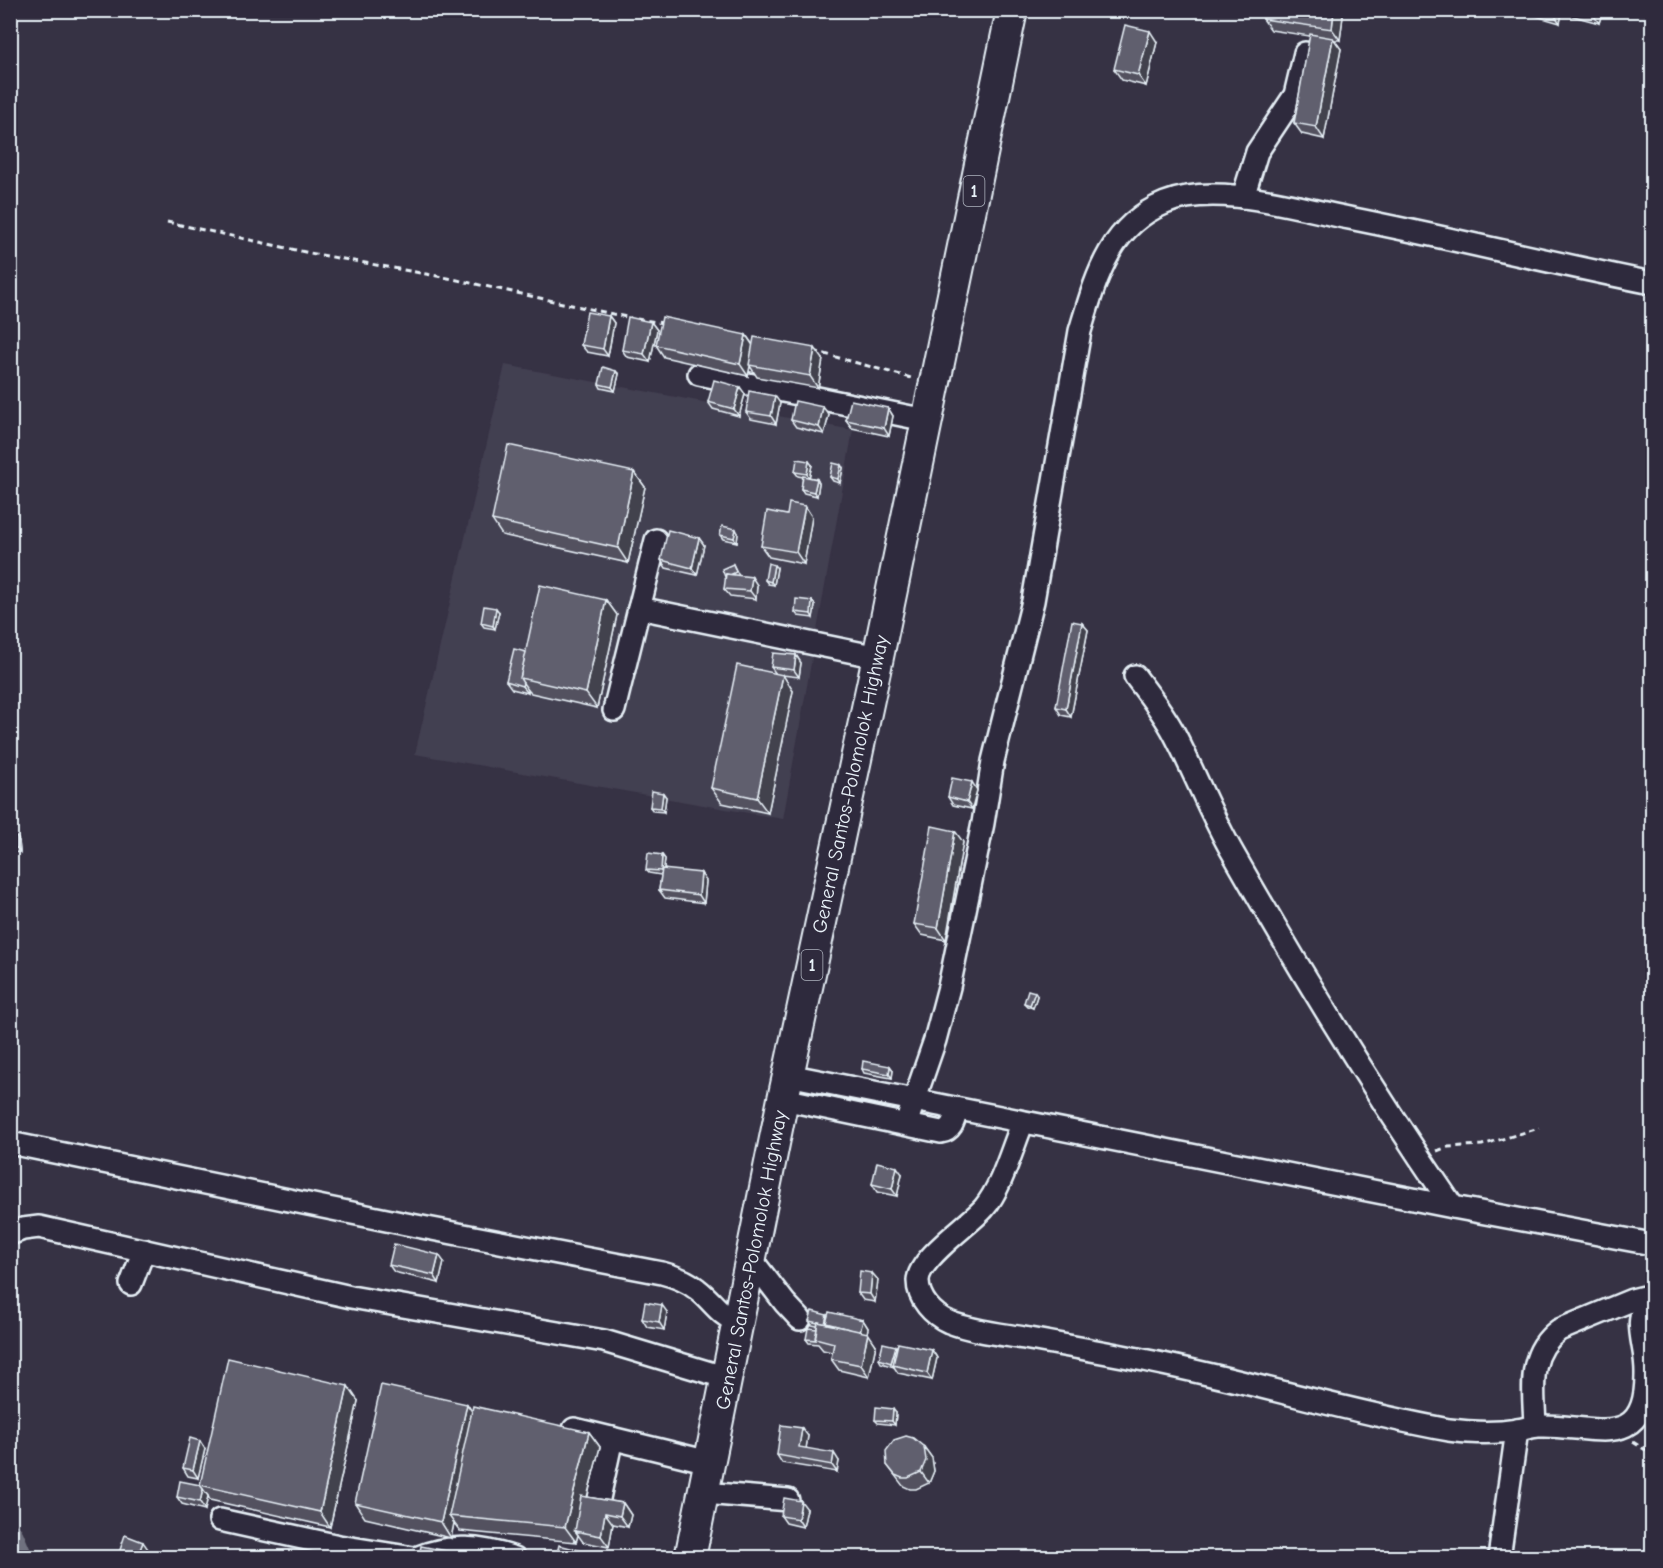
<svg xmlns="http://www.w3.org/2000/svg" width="1663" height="1568" font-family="'Comic Neue',sans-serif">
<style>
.built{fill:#433f51}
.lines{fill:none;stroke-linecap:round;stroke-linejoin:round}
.river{stroke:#70717f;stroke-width:28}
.minor-casing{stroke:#e8f1f8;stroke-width:26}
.highway-casing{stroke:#e8f1f8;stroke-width:34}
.path{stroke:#e8f1f8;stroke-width:3;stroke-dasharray:6 4.5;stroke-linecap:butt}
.minor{stroke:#2f2a3d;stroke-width:21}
.highway{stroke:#2f2a3d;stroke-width:30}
.wall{fill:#53515f;stroke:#e8f1f8;stroke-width:1.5}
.shaded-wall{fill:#43424d;stroke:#e8f1f8;stroke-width:1.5}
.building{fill:#605e6e;stroke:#e8f1f8;stroke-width:1.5}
.labels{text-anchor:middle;stroke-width:5;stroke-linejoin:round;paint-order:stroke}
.shield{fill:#2f2a3d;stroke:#b0b5c0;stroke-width:1.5}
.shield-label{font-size:18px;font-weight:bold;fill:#e8f1f8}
.street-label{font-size:20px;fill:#e8f1f8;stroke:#2f2a3d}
</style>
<rect width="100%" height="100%" fill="#363244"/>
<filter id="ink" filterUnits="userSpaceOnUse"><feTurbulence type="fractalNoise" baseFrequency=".0167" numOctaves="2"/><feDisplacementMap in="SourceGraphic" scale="12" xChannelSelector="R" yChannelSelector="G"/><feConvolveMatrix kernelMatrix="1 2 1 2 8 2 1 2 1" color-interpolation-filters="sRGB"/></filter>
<g filter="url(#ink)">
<path class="built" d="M505,365L853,430L783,819L415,754Z"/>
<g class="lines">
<path class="river" d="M10,1537L19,1558"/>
<defs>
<g id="minor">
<path d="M1243,197L1257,152L1295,95L1305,53"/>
<path d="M699,374L926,420"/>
<path d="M639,608L878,657"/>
<path d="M1135,676C1149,695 1163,712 1174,733C1195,773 1211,816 1234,855C1302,975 1375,1093 1453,1207"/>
<path d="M614,710L656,540"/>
<path d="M788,1075L1453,1207L1652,1244"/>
<path d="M783,1099L941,1132C953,1130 954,1119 957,1109"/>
<path d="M1023,1122C1012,1148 1002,1187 984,1208C969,1225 918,1259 918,1281C918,1299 933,1315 949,1322C972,1331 1000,1334 1024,1338C1067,1346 1110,1353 1153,1362C1252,1382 1349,1412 1449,1430C1472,1433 1494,1434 1517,1430C1525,1429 1532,1426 1539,1426C1592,1424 1646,1454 1646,1375C1647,1343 1631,1326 1649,1295"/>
<path d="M906,1124L935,1040L949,987L983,823L993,761L1033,601L1080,331C1096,278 1109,226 1165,203C1217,182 1296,208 1349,218C1451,238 1551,263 1652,283"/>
<path d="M10,1143L406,1224L662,1273C674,1276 686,1280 697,1289C714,1302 716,1312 738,1323"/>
<path d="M10,1234L23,1229L39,1227L351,1297L604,1341L727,1378"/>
<path d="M751,1259L785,1303L800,1319"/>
<path d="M131,1284L144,1250"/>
<path d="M1535,1426C1534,1390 1526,1354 1559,1330L1632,1300L1652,1295"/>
<path d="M574,1429L709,1462"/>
<path d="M704,1493L788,1500"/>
<path d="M598,1503L612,1438"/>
<path d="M220,1520L339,1546L414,1558"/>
<path d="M416,1558C450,1543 481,1547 515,1558"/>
<path d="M1499,1558L1517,1430"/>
</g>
<path id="highway" d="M690,1558L783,1099L878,657L1012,10"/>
</defs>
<use href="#minor" class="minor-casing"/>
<use href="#highway" class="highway-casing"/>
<g class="path">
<path d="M167,222L310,253L448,278L631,318"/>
<path d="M637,319L663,323"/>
<path d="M814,351L915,379"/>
<path d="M1437,1151L1448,1147L1482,1145L1539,1128"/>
<path d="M1633,1442L1652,1454"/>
</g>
<use href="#minor" class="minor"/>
<use href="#highway" class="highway"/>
</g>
<g class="wall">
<path d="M1515,10H1603L1599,23L1562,13L1560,23Z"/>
<path d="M1343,16L1340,40H1334L1341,49L1324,139L1302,134L1294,123L1310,36L1271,30L1263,19Z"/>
<path d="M1157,42L1146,86L1122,80L1114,69Z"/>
<path d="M609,316L614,323L608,356L587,352L581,345Z"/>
<path d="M651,322L657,330L650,362L627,357L622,350Z"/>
<path d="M746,335L753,345L823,359L818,388L757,377L750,366L748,376L664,357L656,345Z"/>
<path d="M619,374L615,391L601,388L599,384Z"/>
<path d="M745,394L739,416L713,409L708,402Z"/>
<path d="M780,403L776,424L751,419L746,412Z"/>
<path d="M888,408L893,416L889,436L852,428L846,420Z"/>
<path d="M829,415L824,434L796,427L791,420Z"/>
<path d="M812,465L809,477L817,479L819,483L817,496L804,493L801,489L803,477L798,476L795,472Z"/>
<path d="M843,468L840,483L833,481L830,477Z"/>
<path d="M634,472L645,487L628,563L502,535L492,520Z"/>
<path d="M805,506L812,517L804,564L769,557L761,546L787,515Z"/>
<path d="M738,533L737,542L723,539L720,535Z"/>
<path d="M699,538L704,545L697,575L666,568L661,560Z"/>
<path d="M733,564L739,576L757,585L756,599L730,596L724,589Z"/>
<path d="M777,568L774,585L768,584L765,580Z"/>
<path d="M606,600L617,615L597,708L531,693L528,690V693L512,689L506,681L526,652Z"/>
<path d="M815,605L813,618L798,616L795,612Z"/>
<path d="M499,612L495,629L484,627L481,623Z"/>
<path d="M1082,623L1088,630L1071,717L1061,715L1056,707Z"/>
<path d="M796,655L801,663L799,677L782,675L793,691L768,813L722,803L711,788L776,674L771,667Z"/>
<path d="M977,790L972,809L953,805L948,797Z"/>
<path d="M663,793L666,797L664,812L653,811L650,807Z"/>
<path d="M10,837L19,841L20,852L10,853Z"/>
<path d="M963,842L946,940L922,935L914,924Z"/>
<path d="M662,855L665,859L664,869L706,881L704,903L665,898L659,890L661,875L649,873L646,870Z"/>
<path d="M1037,996L1033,1008L1027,1006L1024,1003Z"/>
<path d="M890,1066L893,1070L892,1078L864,1073L862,1069Z"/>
<path d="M902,1174L897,1196L877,1192L872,1184Z"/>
<path d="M444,1262L439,1283L394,1272L389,1265Z"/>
<path d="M872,1273L878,1280L875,1302L863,1300L858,1293Z"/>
<path d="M667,1312L664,1330L647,1327L642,1319Z"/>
<path d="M827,1315L863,1320L868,1328L867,1333L876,1345L869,1377L839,1370L831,1359L832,1352L823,1350L818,1344L809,1343L806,1339L817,1329V1326L812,1325L809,1321Z"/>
<path d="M897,1348L932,1350L937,1358L932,1380L898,1373L894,1367L881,1363L879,1359Z"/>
<path d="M358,1401L330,1527L210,1500L208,1496L205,1510L182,1504L177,1497L200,1485Z"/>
<path d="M467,1404L472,1412L589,1432L600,1447L587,1497L623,1503L631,1515L628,1527L613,1524L609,1547L583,1542L578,1535L576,1542L460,1531L454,1523L451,1538L365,1518L355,1503Z"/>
<path d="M896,1413L895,1425L878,1423L875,1420Z"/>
<path d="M808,1436L806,1448L839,1461L837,1472L782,1463L777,1455Z"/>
<path d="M924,1447L932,1458L934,1471L929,1483L916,1489H910L903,1486L887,1465Z"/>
<path d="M205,1449L198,1478L188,1476L183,1468Z"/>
<path d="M807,1509L803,1527L786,1523L781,1516Z"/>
</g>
<g class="shaded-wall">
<path d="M1334,10H1339L1343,16L1340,40L1332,29Z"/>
<path d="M1551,10H1560L1562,13L1560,23Z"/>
<path d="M1590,10H1603L1599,23Z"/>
<path d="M1150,31L1157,42L1146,86L1138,75Z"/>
<path d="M1333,38L1341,49L1324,139L1316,127Z"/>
<path d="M609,316L614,323L608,356L603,349Z"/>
<path d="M651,322L657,330L650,362L644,354Z"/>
<path d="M746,335L754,347L748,376L740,364Z"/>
<path d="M815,348L823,359L818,388L810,376Z"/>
<path d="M616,371L619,374L615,391L612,387Z"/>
<path d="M740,387L745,394L739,416L734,409Z"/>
<path d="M775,396L780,403L776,424L771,416Z"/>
<path d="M823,407L829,415L824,434L819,427Z"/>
<path d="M888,408L893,416L889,436L884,428Z"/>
<path d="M809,461L812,465L809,478L807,474Z"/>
<path d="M841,465L843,468L840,483L838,479Z"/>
<path d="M634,472L645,487L628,563L618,548Z"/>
<path d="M817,479L819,483L817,496L814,492Z"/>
<path d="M805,506L812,517L804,564L796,552Z"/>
<path d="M736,529L738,533L737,542L734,538Z"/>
<path d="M699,538L704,545L697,575L692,568Z"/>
<path d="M774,565L777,568L774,585L771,582Z"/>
<path d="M752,577L757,585L756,599L750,591Z"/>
<path d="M606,600L617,615L597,708L586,693Z"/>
<path d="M812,601L815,605L813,618L811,614Z"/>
<path d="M496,608L499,612L495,629L493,626Z"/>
<path d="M1082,623L1088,630L1071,717L1066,709Z"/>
<path d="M796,655L801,663L799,677L794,670Z"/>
<path d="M783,675L793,691L768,813L757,798Z"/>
<path d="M523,683L528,690V693L522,686Z"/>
<path d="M972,782L977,790L972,809L967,802Z"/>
<path d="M663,793L666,797L664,812L661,808Z"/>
<path d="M955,831L963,842L946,940L938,928Z"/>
<path d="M17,837L19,841L20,852L17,848Z"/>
<path d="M662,855L665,859L663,875L661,871Z"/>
<path d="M11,856L13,859L12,867L10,865Z"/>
<path d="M701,873L706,881L704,903L699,895Z"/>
<path d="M1035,992L1037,996L1033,1008L1030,1005Z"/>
<path d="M890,1066L893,1070L892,1078L889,1074Z"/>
<path d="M897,1167L902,1174L897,1196L892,1189Z"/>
<path d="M439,1255L444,1262L439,1283L434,1275Z"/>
<path d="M872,1273L878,1280L875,1302L870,1294Z"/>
<path d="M662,1305L667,1312L664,1330L659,1322Z"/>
<path d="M863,1320L868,1328L866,1339L860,1332Z"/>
<path d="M868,1333L876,1345L869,1377L861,1365Z"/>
<path d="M896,1346L898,1350L894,1367L891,1363Z"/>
<path d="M932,1350L937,1358L932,1380L927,1373Z"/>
<path d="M348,1386L358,1401L330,1527L320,1512Z"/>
<path d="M467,1404L477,1419L449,1516L454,1523L451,1538L441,1522Z"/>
<path d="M893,1409L896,1413L895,1425L892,1421Z"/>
<path d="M802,1428L808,1436L805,1455L799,1447Z"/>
<path d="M589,1432L600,1447L578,1532L575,1531L578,1535L576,1542L565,1527Z"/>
<path d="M200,1441L205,1449L198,1478L193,1470Z"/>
<path d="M924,1447L932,1458L934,1471L929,1483L921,1472Z"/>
<path d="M834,1453L839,1461L837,1472L832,1465Z"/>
<path d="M203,1489L208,1496L205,1510L200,1502Z"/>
<path d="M801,1501L807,1509L803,1527L798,1519Z"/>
<path d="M623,1503L631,1515L628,1527L620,1516Z"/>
<path d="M605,1513L613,1524L609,1547L601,1536Z"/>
<path d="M143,1542L148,1549L145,1557H137Z"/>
</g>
<g class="building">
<path d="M1264,10H1334L1332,29L1263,19Z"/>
<path d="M1125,25L1150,31L1138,75L1114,69Z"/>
<path d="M1310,34L1333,38L1316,127L1294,123Z"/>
<path d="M587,312L609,316L603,349L581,345Z"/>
<path d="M628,317L651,322L644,354L622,350Z"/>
<path d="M662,317L746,335L740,364L656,345Z"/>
<path d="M754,337L815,348L810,376L749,365Z"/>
<path d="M603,367L616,371L612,387L599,384Z"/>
<path d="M714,380L740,387L734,409L708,402Z"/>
<path d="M749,391L775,396L771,416L746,412Z"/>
<path d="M851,400L888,408L884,428L846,420Z"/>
<path d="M795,401L823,407L819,427L791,420Z"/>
<path d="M508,445L634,472L618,548L492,520Z"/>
<path d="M797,459L809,461L807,474L795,472Z"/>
<path d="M833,463L841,465L838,479L830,477Z"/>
<path d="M803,476L817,479L814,492L801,489Z"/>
<path d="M789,503L805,506L796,552L761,546L767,511L787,515Z"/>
<path d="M722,526L736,529L734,538L720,535Z"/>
<path d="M668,530L699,538L692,568L661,560Z"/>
<path d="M768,563L774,565L771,582L765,580Z"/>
<path d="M733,564L736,572L730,575L726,574L725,577L722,569Z"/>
<path d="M726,574L752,577L750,591L724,589Z"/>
<path d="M540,585L606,600L586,693L520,678Z"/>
<path d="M796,599L812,601L811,614L795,612Z"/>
<path d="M484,606L496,608L493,626L481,623Z"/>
<path d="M1072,621L1082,623L1066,709L1056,707Z"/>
<path d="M514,649L526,652L520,678L523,683L522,686L506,681Z"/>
<path d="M773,653L796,655L794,670L771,667Z"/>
<path d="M737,665L783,675L757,798L711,788Z"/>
<path d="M952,778L972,782L967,802L948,797Z"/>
<path d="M652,791L663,793L661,808L650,807Z"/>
<path d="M932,826L955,831L938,928L914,924Z"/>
<path d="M10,837H17V848L10,849Z"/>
<path d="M648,853L662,855L661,871L646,870Z"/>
<path d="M662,869L701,873L699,895L659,890Z"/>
<path d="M1028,990L1035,992L1030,1005L1024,1003Z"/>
<path d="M863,1061L890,1066L889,1074L862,1069Z"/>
<path d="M877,1162L897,1167L892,1189L872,1184Z"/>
<path d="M394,1244L439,1255L434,1275L389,1265Z"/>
<path d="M860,1271L872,1273L870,1294L858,1293Z"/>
<path d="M645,1302L662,1305L659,1322L642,1319Z"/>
<path d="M812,1311L827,1315L825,1324L818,1322V1323L809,1321Z"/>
<path d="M829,1312L863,1320L860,1332L826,1323Z"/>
<path d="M818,1322L868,1333L861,1365L831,1359L834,1343L815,1338Z"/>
<path d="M808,1328L817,1329L815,1338L816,1340L806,1339Z"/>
<path d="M883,1343L896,1346L891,1363L879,1359Z"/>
<path d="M898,1343L932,1350L927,1373L893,1365Z"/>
<path d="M228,1358L348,1386L320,1512L200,1485Z"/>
<path d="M381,1385L467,1404L441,1522L355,1503Z"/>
<path d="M473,1406L589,1432L565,1527L449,1516Z"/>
<path d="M876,1407L893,1409L892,1421L875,1420Z"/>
<path d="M781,1425L802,1428L799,1447L834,1453L832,1465L777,1455Z"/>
<path d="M906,1436L913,1438L924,1447L926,1460L921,1472L908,1478H902L895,1475L887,1465L886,1451L894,1440Z"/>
<path d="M190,1438L200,1441L193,1470L183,1468Z"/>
<path d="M180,1481L200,1485L203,1489L200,1502L177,1497Z"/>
<path d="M581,1496L623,1503L620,1516L605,1513L601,1536L575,1531Z"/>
<path d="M784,1498L801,1501L798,1519L781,1516Z"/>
<path d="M125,1535L143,1542L137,1557H123L118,1556Z"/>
<path d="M559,1545L590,1553L589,1557H556Z"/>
<path d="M421,1546L457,1553L456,1557H419Z"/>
</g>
</g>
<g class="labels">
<g class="shield">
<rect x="963.5" y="176" width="21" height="30" rx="4.5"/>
<rect x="801.5" y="950" width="21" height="30" rx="4.5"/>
</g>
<g class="shield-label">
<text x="974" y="197">1</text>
<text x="812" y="971">1</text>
</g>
<g class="street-label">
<text transform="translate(850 784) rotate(-78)" y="7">General Santos-Polomolok Highway</text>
<text transform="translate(751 1260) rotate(-79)" y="7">General Santos-Polomolok Highway</text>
</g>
</g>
<rect width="1663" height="1568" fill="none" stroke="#2f2a3d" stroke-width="36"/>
<rect x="18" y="18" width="1627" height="1532" fill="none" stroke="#e8f1f8" stroke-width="2" filter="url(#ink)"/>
</svg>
